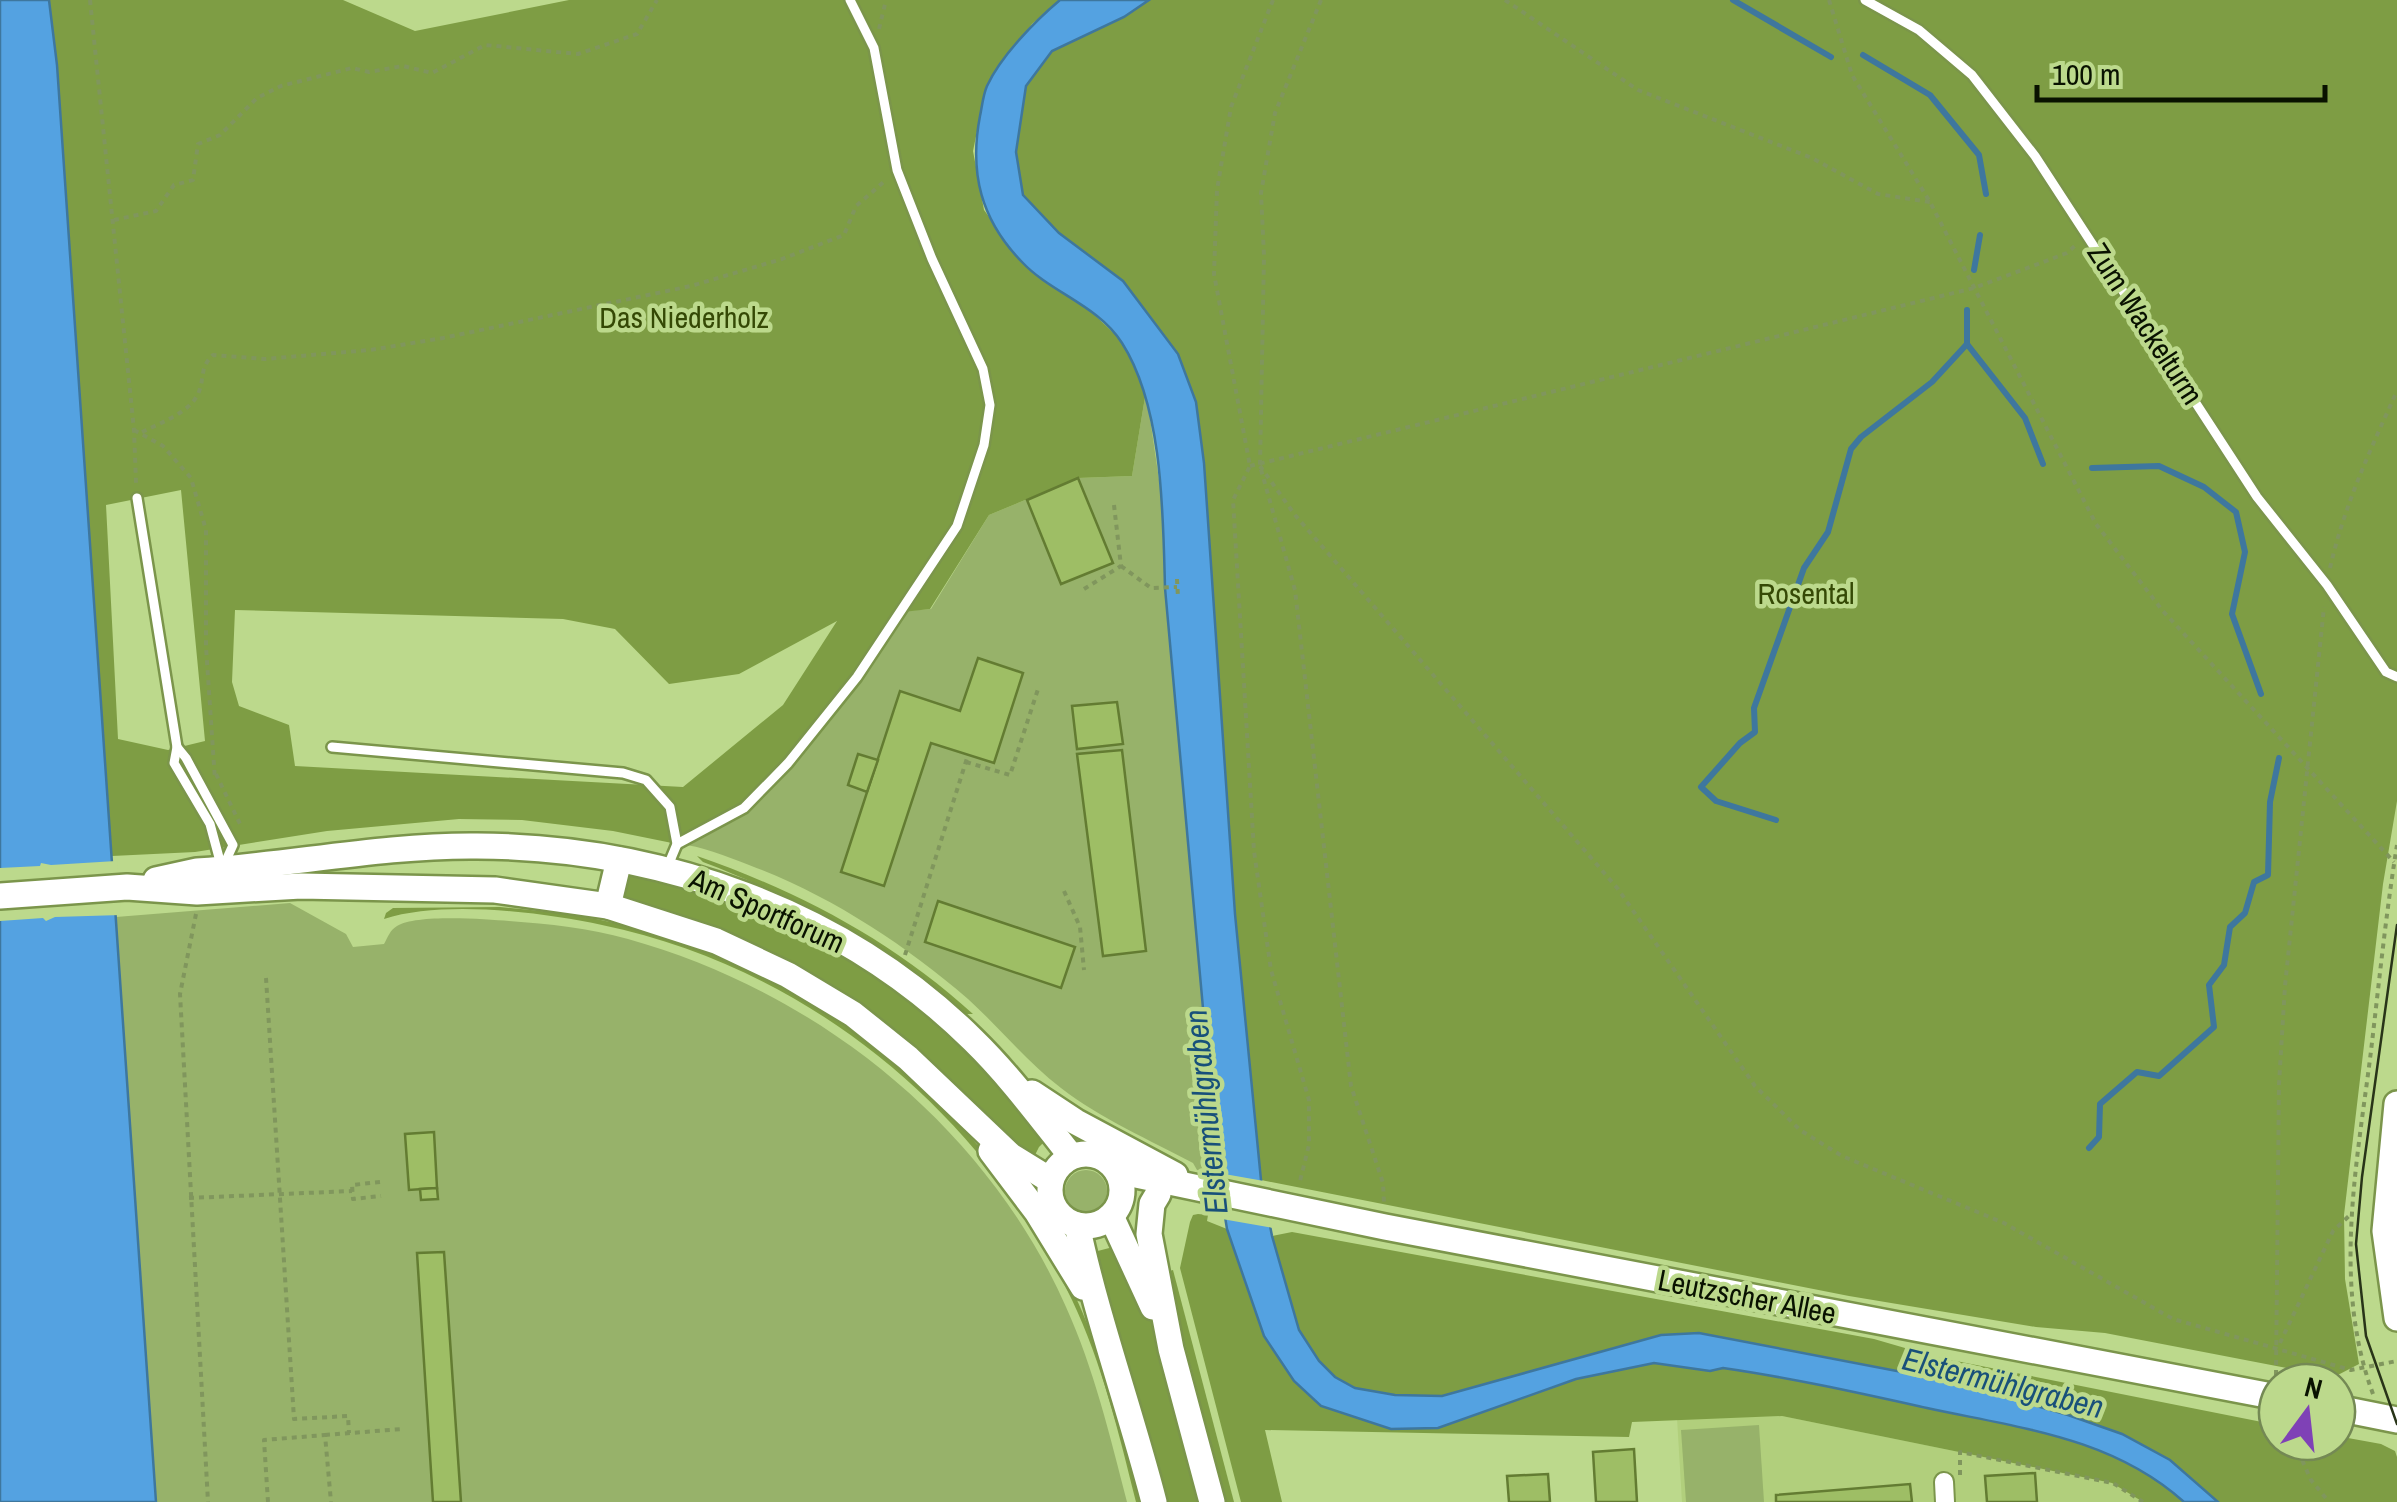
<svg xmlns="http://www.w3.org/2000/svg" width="2397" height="1502" font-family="'Archivo Narrow',sans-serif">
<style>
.built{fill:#b1cf7c}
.green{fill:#97b26a}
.forest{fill:#7e9d44;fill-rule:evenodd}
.water{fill:#54a2e1;stroke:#3e779e;stroke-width:2.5}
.pier{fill:#bcd98c}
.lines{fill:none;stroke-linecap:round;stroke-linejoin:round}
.stream{stroke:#3e779e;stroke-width:6}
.building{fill:#9ebe65;stroke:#637c32;stroke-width:2.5}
.lane-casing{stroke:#7b954b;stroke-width:14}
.street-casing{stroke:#7b954b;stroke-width:22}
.secondary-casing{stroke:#7b954b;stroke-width:30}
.path{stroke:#80965d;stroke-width:4;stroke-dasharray:5 5;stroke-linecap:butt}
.lane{stroke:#fff;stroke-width:9}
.street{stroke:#fff;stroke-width:18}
.secondary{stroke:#fff;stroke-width:25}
.tram{stroke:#283418;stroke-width:2.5}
.labels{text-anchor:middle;stroke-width:9;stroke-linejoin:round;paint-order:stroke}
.park-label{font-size:30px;fill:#354905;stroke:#bcd98c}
.street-label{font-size:30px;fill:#091200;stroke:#bcd98c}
.water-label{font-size:32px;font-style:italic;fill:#18507a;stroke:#bcd98c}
</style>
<rect width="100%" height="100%" fill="#bcd98c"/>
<path class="built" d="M1782,1416L2112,1483L2143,1502H1682L1677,1418Z"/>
<g class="green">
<path d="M1146,391L1163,507L1165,588L1218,1174L1197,1170L1193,1163C1150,1140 1101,1119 1061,1088C1027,1062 1000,1028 968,999C903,943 829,895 749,865C725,856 703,846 677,844L903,611L931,609L989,515L1078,478L1132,476Z"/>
<path d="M290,903L346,934L353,947L384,944C388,937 390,930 397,926C416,914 484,919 509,921C549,924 589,928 628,939C818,992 986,1126 1066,1307C1094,1369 1110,1436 1127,1502H156L116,917Z"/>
<circle cx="1086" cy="1191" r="21"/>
<path d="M1759,1425L1764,1502H1686L1681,1430Z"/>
</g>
<g class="forest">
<path d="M49,0H343L415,31L569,0H1060L1032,24L986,87L973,151L984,210L1023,263L1083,304L1121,340L1146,391L1132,476L1078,478L989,515L930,609L903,612L857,677L744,808L677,844L613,831L522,820L459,819L327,831L195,852L112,856L57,65ZM181,490L205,741L168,750L118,739L106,505ZM235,610L563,619L615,629L669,684L739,674L837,621L783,705L683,787L295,766L289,725L239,706L232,682Z"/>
<path d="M1149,0H2397V801L2383,884L2344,1215L2345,1279L2359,1364L2334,1377L2105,1333L2036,1327L1849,1296L1261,1180L1235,914L1204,463L1123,281L1059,233L1023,195L1016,152L1026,86L1052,51L1124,17Z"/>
<path d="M697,856C798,891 893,941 973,1014H965C882,947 803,900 703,862Z"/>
<path d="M631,869L733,897L863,964L951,1033L1049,1137L1039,1147L1032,1161L925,1062L624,899L627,875Z"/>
<path d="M500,907C543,911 585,915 627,926C822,974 994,1118 1077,1300C1106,1364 1123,1434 1141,1502H1136C1119,1434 1102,1363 1072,1300C982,1111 808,968 602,925C541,912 443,900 384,919L386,913L393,908Z"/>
<path d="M1198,1214L1208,1215L1207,1221L1227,1229L1264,1336L1321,1406L1391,1429L1438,1428L1576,1379L1654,1363L1710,1371L1722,1368C1792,1378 1859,1393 1927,1408C2019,1428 2112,1436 2184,1502H2143L2112,1483L1782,1416L1632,1422L1629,1437L1265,1430L1282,1502H1241L1180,1268L1190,1222L1193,1215Z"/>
<path d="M1292,1232L1874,1339L1936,1357L2277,1425V1442H2337V1436L2381,1444L2395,1451L2397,1457V1502H2218L2170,1460L1661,1335L1442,1396L1395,1395L1355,1388L1335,1377L1319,1361L1299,1330L1272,1236Z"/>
<path d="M1117,1246L1150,1319L1166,1365L1204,1502H1163L1090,1253Z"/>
<path d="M1173,1270L1234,1502H1226L1166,1272Z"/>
</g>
<g class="water">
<path d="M0,0H49L57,65L156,1502H0Z"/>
<path d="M1060,0H1149L1124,17L1052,51L1026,86L1016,152L1023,195L1059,233L1123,281L1178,354L1196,402L1204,463L1235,914L1261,1180L1272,1236L1299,1330L1319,1361L1335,1377L1355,1388L1395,1395L1442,1396L1661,1335L1699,1333L1949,1381L2068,1415L2122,1434L2170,1460L2218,1502H2184C2112,1437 2019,1428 1927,1408C1859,1393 1792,1378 1723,1368L1710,1371L1654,1363L1576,1379L1438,1428L1391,1429L1321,1406L1294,1381L1264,1336L1227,1229L1218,1174L1165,588C1163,513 1163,407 1122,343C1098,305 1051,293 1022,262C981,220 969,173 980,116C982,107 983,95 987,86C1001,56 1035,21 1060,0Z"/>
</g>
<g class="pier">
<path d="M117,857L121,915L55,917L46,921L43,918L0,921V868L40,866L41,863L51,865L116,861Z"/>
<path d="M1213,1172L1264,1181L1273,1228L1222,1219Z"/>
</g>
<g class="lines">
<g class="stream">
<path d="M1733,0L1831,57"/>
<path d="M1863,55L1930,95L1979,155L1986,194"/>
<path d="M1974,270L1980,235"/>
<path d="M1967,310V344L2025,418L2043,464"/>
<path d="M2092,468L2159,466L2204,487L2236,512L2245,552L2232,614L2261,694"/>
<path d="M1776,820L1716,801L1701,787L1740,743L1755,732L1754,708L1804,568L1828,532L1851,449L1861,437L1932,382L1967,344"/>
<path d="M2089,1148L2099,1137L2100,1104L2137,1072L2159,1076L2214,1027L2209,985L2224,965L2230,927L2245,913L2254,882L2268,875L2270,802L2279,758"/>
</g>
</g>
<g class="building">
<path d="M1078,478L1113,563L1061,584L1027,500Z"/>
<path d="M978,658L1023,673L994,763L931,743L884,886L841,872L900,691L960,711Z"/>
<path d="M1117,702L1123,744L1077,749L1072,706Z"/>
<path d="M1122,750L1146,951L1103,956L1077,754Z"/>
<path d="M858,754L878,760L867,792L848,785Z"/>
<path d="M938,901L1075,947L1061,988L925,942Z"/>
<path d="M434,1132L437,1188L409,1190L405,1134Z"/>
<path d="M437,1188L438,1199L421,1200L420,1189Z"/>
<path d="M444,1252L461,1502H433L417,1253Z"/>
<path d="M1634,1449L1637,1502H1596L1593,1452Z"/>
<path d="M2035,1473L2037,1502H1987L1985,1476Z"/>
<path d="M1548,1474L1550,1502H1509L1507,1476Z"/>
<path d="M1910,1484L1912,1502H1776V1495Z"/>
</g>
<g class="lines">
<defs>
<g id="lane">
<path d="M1865,0L1919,30L1972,75L2035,156L2257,497L2327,585L2386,672L2397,677"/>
<path d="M137,498L177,747L174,763L210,824L221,865"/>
<path d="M177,747L186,758L233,845L223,867"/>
<path d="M332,747L623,773L646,780L670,807L677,844L667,868"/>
<path d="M677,844L744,808L788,763L857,677L957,526L984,445L990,405L983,369L932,259L897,170L874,48L850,0"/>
</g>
<path id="street" d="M1944,1482L1945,1502"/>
<g id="secondary">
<path d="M156,880L197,871C290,865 383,845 477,846C659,847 842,910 973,1040C1009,1075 1040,1117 1071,1156"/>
<path d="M0,896L127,887L197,892L301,886L495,890L608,906L716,941L788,975L853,1014L908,1058L1011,1156L1050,1180"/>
<path d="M608,906L619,860"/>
<path d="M1032,1093L1076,1122L1175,1175"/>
<path d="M2397,1104L2385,1231L2397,1318"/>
<path d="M991,1151L1037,1212L1083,1287"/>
<circle cx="1086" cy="1190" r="36"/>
<path d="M1117,1171L1385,1227L2277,1397"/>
<path d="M1158,1194L1152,1204L1149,1234L1171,1349L1212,1502"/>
<path d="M1111,1216L1153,1307"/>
<path d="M1077,1225C1097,1319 1130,1409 1154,1502"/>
<path d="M2337,1408L2397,1420"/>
</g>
</defs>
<use href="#lane" class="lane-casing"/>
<use href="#street" class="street-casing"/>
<use href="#secondary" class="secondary-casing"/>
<g class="path">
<path d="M90,0L134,430L136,483"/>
<path d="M1273,0L1231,107L1217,190L1214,274L1250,466L1233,500L1254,851L1271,970L1309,1100V1145L1299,1185"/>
<path d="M1321,0L1275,113L1261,193L1264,256L1260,466L1295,590L1351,1086L1383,1183L1384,1203"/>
<path d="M1505,0L1638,90L1812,158L1878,194L1930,202"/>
<path d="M1829,0L1852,75L1930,202L2096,524L2162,610L2394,862"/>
<path d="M879,29L886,0"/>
<path d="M114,220L156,211L174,185L193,180L198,144L220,135L257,98L281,86L352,68L369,72L403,66L432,73L485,45L578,54L637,34L657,0"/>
<path d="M134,430L163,446L191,478L206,530V647L215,780"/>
<path d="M142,432C160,423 189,413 198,394C205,379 199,368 213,355L265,359L370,350L443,338L691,286L782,259L844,235L856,206L886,180"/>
<path d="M1250,466L1974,288L2067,253L2078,243"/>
<path d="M1260,466L1295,515L1618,889L1755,1086L1800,1130L1842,1156L2004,1223L2173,1319L2351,1370L2397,1361"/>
<path d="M1121,566L1151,588L1177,587"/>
<path d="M2330,568C2344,506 2371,448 2397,391"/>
<path d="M1177,579L1178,598"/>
<path d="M1084,589L1121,566L1114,505"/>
<path d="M966,762L1010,775L1038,689"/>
<path d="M216,774L242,828"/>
<path d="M1064,891L1080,927L1084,970"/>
<path d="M196,914L180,994L208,1502"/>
<path d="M905,955L968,755"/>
<path d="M266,978L294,1419L348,1416L349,1433"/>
<path d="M380,1182L352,1185L353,1199L381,1196"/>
<path d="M189,1198L352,1191"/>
<path d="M2280,1343L2333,1231L2349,1216"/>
<path d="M2276,1375L2279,1084L2285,986L2324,607"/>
<path d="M2373,1394C2332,1284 2357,1164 2371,1051C2379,983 2386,913 2397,845"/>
<path d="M325,1435L402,1429"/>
<path d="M2294,1442L2311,1480L2329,1502"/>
<path d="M1960,1475V1452L2113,1483L2143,1502"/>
<path d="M268,1502L264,1440L325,1435L331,1502"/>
</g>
<use href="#lane" class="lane"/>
<use href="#street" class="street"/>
<use href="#secondary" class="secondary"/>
<path class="tram" d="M2397,925L2362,1177L2356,1244L2366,1336L2397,1424"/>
</g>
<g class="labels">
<g class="park-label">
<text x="684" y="328">Das Niederholz</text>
<text x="1806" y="604">Rosental</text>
</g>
<g class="street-label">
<text transform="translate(2145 324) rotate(57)" y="10">Zum Wackelturm</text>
<text transform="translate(767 911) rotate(24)" y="10">Am Sportforum</text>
<text transform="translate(1747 1297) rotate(11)" y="10">Leutzscher Allee</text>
</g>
<g class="water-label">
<text transform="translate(1206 1112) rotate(-96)" y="11">Elstermühlgraben</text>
<text transform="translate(2003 1383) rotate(14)" y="11">Elstermühlgraben</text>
</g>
</g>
<g transform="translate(2307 1412) rotate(15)"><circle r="48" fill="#bcd98c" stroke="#748954" stroke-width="2.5"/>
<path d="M0-8L18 38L0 25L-18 38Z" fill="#7f41b6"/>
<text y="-15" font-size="28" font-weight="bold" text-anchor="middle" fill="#091200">N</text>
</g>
<path d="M2037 85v15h288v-15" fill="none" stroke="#091200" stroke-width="5"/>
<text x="2052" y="85" font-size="30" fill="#091200" stroke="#bcd98c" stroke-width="8" paint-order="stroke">100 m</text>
</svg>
